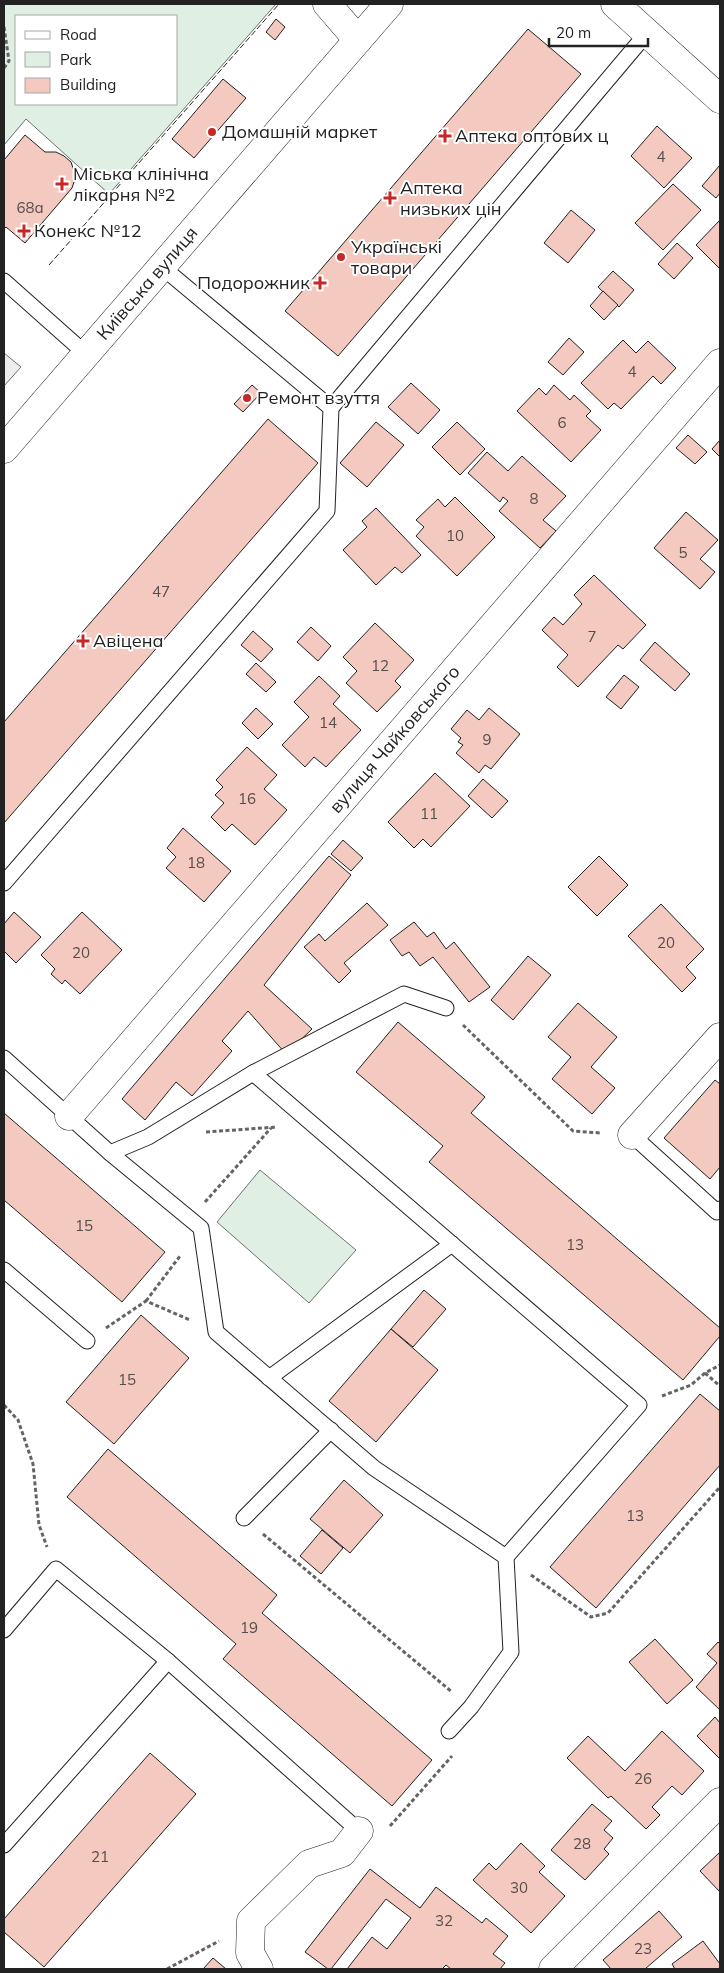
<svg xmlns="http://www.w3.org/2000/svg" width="724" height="1973" font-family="Mulish,sans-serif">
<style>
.green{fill:#e0efe3;stroke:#6f6f6f;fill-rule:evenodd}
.parking{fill:#ededed;stroke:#6f6f6f}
.building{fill:#f3c9c0;stroke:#222}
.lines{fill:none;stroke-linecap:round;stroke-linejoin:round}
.lane-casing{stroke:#222;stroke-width:17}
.street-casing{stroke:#222;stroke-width:29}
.primary-casing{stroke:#222;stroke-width:29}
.path{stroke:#646464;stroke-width:3;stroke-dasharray:4 2.5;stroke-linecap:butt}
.lane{stroke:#fff;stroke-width:15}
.street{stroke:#fff;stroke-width:28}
.primary{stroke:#fff;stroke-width:28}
.fence{stroke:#222;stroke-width:1;stroke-dasharray:6 2.5;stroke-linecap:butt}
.poi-dot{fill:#c62828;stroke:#fff;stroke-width:2}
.labels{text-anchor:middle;stroke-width:4;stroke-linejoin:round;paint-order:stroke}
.number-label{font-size:15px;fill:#564c4a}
.poi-label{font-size:18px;fill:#222;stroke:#fff;text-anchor:start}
.street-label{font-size:18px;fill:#222;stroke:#fff}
</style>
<rect width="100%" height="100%" fill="#fff"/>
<g class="green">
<path d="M4,4H276L109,194L26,119L4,145ZM16,16H176V104H16Z"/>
<path d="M260,1170L356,1250L309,1303L217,1222Z"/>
</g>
<path class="parking" d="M4,353L21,367L4,386Z"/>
<g class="building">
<path d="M276,19L285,27L275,40L266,32Z"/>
<path d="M528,29L581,74L338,356L285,311Z"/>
<path d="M223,79L246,98L194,158L172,139Z"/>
<path d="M657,126L692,158L664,188L631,156Z"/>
<path d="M25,135L45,152H56L64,156L71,162L74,171L75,179L72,188L25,243L6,227L4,229V160Z"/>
<path d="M720,165V193L716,198L702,186Z"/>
<path d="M673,184L701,210L663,250L635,223Z"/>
<path d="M571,210L595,230L568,263L544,243Z"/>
<path d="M720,220V269L696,245Z"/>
<path d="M677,243L693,258L674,279L658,264Z"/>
<path d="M613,271L634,290L619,307L598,287Z"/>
<path d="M603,291L618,305L604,320L590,306Z"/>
<path d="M569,338L584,352L563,375L548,362Z"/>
<path d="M623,340L636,353L648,341L676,368L661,384L653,376L621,409L614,403L608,409L581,383Z"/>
<path d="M411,383L440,410L418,434L388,407Z"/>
<path d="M252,385L261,393L243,412L234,404Z"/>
<path d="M554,385L570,400L574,395L591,411L586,416L601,430L571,462L517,411L539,388L546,395Z"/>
<path d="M268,419L318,463L4,823V722Z"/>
<path d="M376,422L404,445L367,487L340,463Z"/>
<path d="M457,422L485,449L460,475L432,447Z"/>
<path d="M688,435L707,452L695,464L676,448Z"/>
<path d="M720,440V457L712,449Z"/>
<path d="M487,452L508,471L522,456L566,496L543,520L556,531L540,548L499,511L508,501L503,497L500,502L468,473Z"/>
<path d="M455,497L495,537L457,576L416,536L424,527L416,520L438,499L445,507Z"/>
<path d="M376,508L421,555L402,573L395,567L376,585L343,550L367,527L362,521Z"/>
<path d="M686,512L718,540L700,559L715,572L700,589L654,548Z"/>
<path d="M594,575L646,625L623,649L618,645L578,687L557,667L568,655L542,630L554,617L563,625L582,604L574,595Z"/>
<path d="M375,623L414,660L395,681L401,687L377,712L346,683L357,671L343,657Z"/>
<path d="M311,627L331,646L318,661L297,642Z"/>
<path d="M253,631L273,649L261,662L241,645Z"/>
<path d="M655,642L690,674L675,691L640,660Z"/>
<path d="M256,663L276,682L266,692L246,674Z"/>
<path d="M624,675L639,687L621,709L606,697Z"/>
<path d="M319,676L340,696L333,704L361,730L326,767L314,757L305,767L282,745L309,717L294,702Z"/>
<path d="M256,708L273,724L258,739L242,723Z"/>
<path d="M489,708L520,734L491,769L485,765L479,773L456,753L463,745L458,742L461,738L451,729L467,710L479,720Z"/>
<path d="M247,747L277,775L264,789L287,810L255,845L232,824L225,831L211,817L224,803L215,795L223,787L216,780Z"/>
<path d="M435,773L470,806L431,847L423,839L414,848L388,822Z"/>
<path d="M483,779L508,801L492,818L468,796Z"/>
<path d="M183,828L231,871L204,902L166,868L176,857L167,848Z"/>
<path d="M343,840L363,858L351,871L331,854Z"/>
<path d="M329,856L351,875L264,985L312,1029L286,1054L248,1011L222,1041L232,1051L192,1096L176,1082L145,1120L122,1099Z"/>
<path d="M599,856L628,885L597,916L568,887Z"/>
<path d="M367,903L388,925L344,963L351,971L339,983L304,947L319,934L325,941Z"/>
<path d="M661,904L704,949L686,967L696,978L682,992L628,936Z"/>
<path d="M14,912L41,937L16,963L4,951V924Z"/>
<path d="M82,912L122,950L80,994L65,980L62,984L51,974L55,969L41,955Z"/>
<path d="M414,922L427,937L434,932L446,949L454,942L490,987L469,1002L433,957L420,966L409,952L402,956L390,940Z"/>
<path d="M528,956L551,975L513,1020L491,1000Z"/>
<path d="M578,1003L617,1037L591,1067L615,1088L592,1114L552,1079L571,1057L548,1037Z"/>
<path d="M398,1022L485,1097L471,1113L720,1328V1336L683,1380L429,1162L443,1146L356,1072Z"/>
<path d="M715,1080L720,1084V1167L710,1179L664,1138Z"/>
<path d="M4,1113L165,1252L122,1302L4,1200Z"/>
<path d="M424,1290L446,1309L413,1347L391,1329Z"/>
<path d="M141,1315L189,1358L114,1444L66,1402Z"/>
<path d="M391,1329L438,1370L376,1442L329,1401Z"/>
<path d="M700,1394L720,1411V1465L596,1608L550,1567Z"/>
<path d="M108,1449L277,1595L262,1613L432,1760L392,1806L223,1659L236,1644L67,1497Z"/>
<path d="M344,1480L383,1515L350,1553L310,1519Z"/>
<path d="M322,1530L343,1548L321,1574L300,1556Z"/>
<path d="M655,1639L693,1680L667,1704L629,1662Z"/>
<path d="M718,1642L720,1644V1710L696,1687L717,1663L707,1654Z"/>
<path d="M715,1717L720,1723V1759L697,1736Z"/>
<path d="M662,1731L704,1771L682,1795L672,1786L652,1807L660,1815L646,1829L611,1796L608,1798L567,1758L588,1736L625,1771Z"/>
<path d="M150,1753L196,1794L44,1967L4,1932V1919Z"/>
<path d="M592,1804L612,1821L604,1830L613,1838L604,1849L609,1854L585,1880L551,1850Z"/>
<path d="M521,1843L545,1866L539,1872L565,1896L531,1933L473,1880L489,1863L496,1870Z"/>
<path d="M720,1852V1892L700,1871Z"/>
<path d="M370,1869L420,1908L436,1887L482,1923L486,1918L508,1936L493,1954L505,1963L500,1969H451L446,1965L442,1969H347L372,1937L387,1949L411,1918L386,1899L331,1969H328L305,1952Z"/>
<path d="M659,1911L682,1937L645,1969H611L603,1960Z"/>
<path d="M703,1941L720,1964V1969H675L672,1964Z"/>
<path d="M213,1958L226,1969H203Z"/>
</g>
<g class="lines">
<defs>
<g id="lane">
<path d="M4,281L86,354"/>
<path d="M331,408L647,33"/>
<path d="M4,883L327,511L331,408L162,267"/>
<path d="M4,1058L110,1153L148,1137L253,1073L639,1405L506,1557L511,1652L471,1707L449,1731"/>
<path d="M253,1073L404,994L446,1008"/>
<path d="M632,1135L717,1212L720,1209"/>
<path d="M110,1153L201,1228L216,1332L374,1468L506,1557"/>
<path d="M4,1270L87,1341"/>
<path d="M269,1378L452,1244"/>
<path d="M244,1518L331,1430"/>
<path d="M4,1630L56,1569L168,1661L359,1831"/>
<path d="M4,1845L168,1661"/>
</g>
<g id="street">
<path d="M327,4L358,40"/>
<path d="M615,4L720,99"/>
<path id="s1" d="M69,1116L720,363"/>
<path d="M632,1135L720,1037"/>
<path d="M259,1969L250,1953L251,1921L309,1864L342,1853L359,1831"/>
<path d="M553,1969L720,1802"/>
</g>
<g id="primary">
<path id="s2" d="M4,449L389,4"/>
</g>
</defs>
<use href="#lane" class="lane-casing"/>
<use href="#street" class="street-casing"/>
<use href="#primary" class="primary-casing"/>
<g class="path">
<path d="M4,27L9,61L4,68"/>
<path d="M463,1025L573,1131L601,1133"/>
<path d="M206,1132L277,1127"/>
<path d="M205,1202L271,1128"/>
<path d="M146,1301L180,1256"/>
<path d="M106,1328L146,1301L190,1320"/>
<path d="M705,1373L720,1386"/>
<path d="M662,1396L691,1385L705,1373L720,1365"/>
<path d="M4,1405L18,1420L33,1464L39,1525L47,1547"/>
<path d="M263,1534L452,1692"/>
<path d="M531,1575L591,1617L608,1613L720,1487"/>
<path d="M390,1826L452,1756"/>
<path d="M167,1969L219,1941"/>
</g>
<use href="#lane" class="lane"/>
<use href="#street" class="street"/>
<use href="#primary" class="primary"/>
<path class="fence" d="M49,265L279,4"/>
</g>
<g class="poi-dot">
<circle cx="212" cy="132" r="5"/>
<path d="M442.5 128.5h5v5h5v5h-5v5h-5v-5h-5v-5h5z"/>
<path d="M59.5 176.5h5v5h5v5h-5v5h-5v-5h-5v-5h5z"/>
<path d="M387.5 190.5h5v5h5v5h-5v5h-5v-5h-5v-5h5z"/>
<path d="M21.5 223.5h5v5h5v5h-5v5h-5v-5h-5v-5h5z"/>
<circle cx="341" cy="257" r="5"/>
<path d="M317.5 275.5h5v5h5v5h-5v5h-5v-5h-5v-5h5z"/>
<circle cx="247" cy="398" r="5"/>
<path d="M80.5 633.5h5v5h5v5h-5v5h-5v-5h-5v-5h5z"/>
</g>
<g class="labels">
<g class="number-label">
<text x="661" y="162">4</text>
<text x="30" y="213">68а</text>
<text x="632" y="377">4</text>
<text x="562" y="428">6</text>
<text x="534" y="504">8</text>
<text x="455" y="541">10</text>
<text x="683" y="558">5</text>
<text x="161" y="597">47</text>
<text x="592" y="642">7</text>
<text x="380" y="671">12</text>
<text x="328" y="728">14</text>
<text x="487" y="745">9</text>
<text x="247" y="804">16</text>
<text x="429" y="819">11</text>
<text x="196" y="868">18</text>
<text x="666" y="948">20</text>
<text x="81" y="958">20</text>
<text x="84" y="1231">15</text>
<text x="575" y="1250">13</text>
<text x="127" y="1385">15</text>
<text x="635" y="1521">13</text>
<text x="249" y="1633">19</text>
<text x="643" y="1784">26</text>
<text x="582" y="1849">28</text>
<text x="100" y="1862">21</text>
<text x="519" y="1893">30</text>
<text x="444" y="1926">32</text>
<text x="643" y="1954">23</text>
</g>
<g class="poi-label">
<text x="222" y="138">Домашній маркет</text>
<text x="455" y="142">Аптека оптових ц</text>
<text x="73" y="180">Міська клінічна<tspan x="73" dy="21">лікарня №2</tspan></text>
<text x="400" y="194">Аптека<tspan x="400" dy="21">низьких цін</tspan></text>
<text x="34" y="237">Конекс №12</text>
<text x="351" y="253">Українські<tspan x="351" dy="21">товари</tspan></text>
<text x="310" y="289" text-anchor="end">Подорожник</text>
<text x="257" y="404">Ремонт взуття</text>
<text x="93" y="647">Авіцена</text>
</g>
<g class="street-label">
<text dy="6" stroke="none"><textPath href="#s2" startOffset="219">Київська вулиця</textPath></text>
<text dy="6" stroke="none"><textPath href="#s1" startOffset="498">вулиця Чайковського</textPath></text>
</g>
</g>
<rect width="724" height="1973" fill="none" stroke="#222222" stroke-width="10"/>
<rect x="15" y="15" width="162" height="90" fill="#ffffff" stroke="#a7a7a7"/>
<rect x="25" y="31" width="25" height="8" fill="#ffffff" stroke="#a7a7a7"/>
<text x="60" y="40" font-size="15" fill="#222222">Road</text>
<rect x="25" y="52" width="25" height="15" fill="#e0efe3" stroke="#a7a7a7"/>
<text x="60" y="65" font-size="15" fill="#222222">Park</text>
<rect x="25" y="78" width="25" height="15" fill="#f3c9c0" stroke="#a7a7a7"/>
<text x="60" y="90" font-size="15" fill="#222222">Building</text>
<path d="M549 38v8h99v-8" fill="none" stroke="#222222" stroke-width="2.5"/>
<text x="556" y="38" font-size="15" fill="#222222" stroke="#ffffff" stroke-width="4" paint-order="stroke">20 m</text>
</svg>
